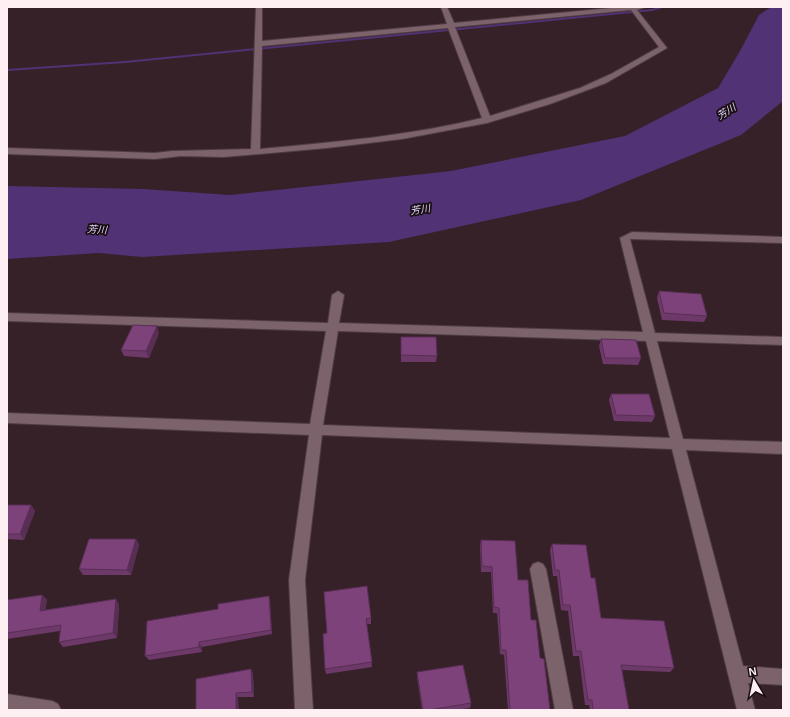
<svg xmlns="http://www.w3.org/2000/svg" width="790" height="717" font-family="Helvetica,'Noto Sans JP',sans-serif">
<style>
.water{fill:#503275}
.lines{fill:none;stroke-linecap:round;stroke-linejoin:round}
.stream{fill:#503275;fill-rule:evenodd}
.street-casing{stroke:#4f3c44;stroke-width:2}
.street{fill:#7c626a;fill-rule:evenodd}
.wall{fill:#6c3969}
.shaded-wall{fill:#582e55}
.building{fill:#7e427a;stroke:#582e55}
.labels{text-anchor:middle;stroke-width:3.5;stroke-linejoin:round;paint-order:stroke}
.far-water-label{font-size:10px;font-style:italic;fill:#e2d2fa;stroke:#180e12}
</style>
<rect width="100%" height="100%" fill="#372129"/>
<path class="water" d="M771,7H783V101L741,135L581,200L389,242L142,257L99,253L7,259V186L143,189L230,195L451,171L625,136L718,88L740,51L759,15Z"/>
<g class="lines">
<path class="stream" d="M660,7H666L652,11L125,63L7,71V69L125,61L652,9Z"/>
<defs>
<g id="street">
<path d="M256,7H262V41L447,24L441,7H447L454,23L622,7H646L637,10L667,48L606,83L550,104L487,123L402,139L327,148L224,157L181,156L155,159L7,154V148L155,153L172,151L251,149ZM631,10L659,47L611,74L580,88L490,116L455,27ZM448,28L482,118C409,136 334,142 260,149L262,46Z"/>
<path d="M632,232L783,237V243L630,239L655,333L783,337V345L657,341L683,439L783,442V454L686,450L743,666L783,669V685L748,683L755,710H737L672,449L322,435L305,580L313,710H295L289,580L309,435L7,423V413L310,424L326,331L7,321V313L328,323L332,295L338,291L344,295L339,323L643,332L620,238ZM338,331L646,341L670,438L323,425Z"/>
<path d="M538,562L543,564L546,569L573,710H555L530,569L533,564Z"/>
<path d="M7,694L52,701L58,704L61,710H7Z"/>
</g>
</defs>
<use href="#street" class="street-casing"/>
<use href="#street" class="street"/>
</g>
<g class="wall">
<path d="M659,291L707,316L704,322L662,320L657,298Z"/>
<path d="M159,333L149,358L124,356L121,350Z"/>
<path d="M401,337L437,356L436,362H401Z"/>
<path d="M601,339L641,358L638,365L603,364L599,346Z"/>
<path d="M611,394L655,416L652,422L614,421L609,400Z"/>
<path d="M7,505H31L35,511L24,540L7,539Z"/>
<path d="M136,539L139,545L131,575H83L79,569Z"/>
<path d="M481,540L518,580L531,620L550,710H508L504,655L500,654L497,613H493L491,572H481L480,546Z"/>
<path d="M552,544L591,578L601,618L674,668L670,672L622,670L629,710H590L589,705H585L579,656H573L568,611L561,610L557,576H553L550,550Z"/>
<path d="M324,592L371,618V624H367L372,667L326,674L325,669L327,633Z"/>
<path d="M42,595L47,600L45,610L116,599L119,605L117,638L63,647L59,642L60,631L7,639V600Z"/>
<path d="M270,601L272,634L202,647V652L149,660L145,656Z"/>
<path d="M251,669L253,674L254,697H238L196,710Z"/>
<path d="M417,672L471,703L470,708L455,710H422L417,677Z"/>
</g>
<g class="shaded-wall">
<path d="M157,326L159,333L149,358L146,351Z"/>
<path d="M31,505L35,511L24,540L20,534Z"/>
<path d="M136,539L139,545L131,575L127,570Z"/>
<path d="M42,595L47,600L44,616L40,611Z"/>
<path d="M269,596L270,601L272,634L271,630Z"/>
<path d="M116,599L119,605L117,638L113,633Z"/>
<path d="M199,642L202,647V652L199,647Z"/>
<path d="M251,669L253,674L254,697L252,692Z"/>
<path d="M236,693L238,697L239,710H236Z"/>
</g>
<g class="building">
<path d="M659,291L701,294L707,316L664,313Z"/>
<path d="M133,325L157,326L146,351L121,350Z"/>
<path d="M401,337H436L437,356L401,355Z"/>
<path d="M601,339L636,340L641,358H605Z"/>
<path d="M611,394H649L655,416L616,415Z"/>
<path d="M7,505H31L20,534H7Z"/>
<path d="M89,539H136L127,570L79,569Z"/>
<path d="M481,540L515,541L518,580H528L531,620H536L540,658L544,659L550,710H510L506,650H501L499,608L494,607L492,567L482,566Z"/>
<path d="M552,544L586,545L591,578H595L601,618L664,621L674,668L621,665L629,710H593L592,700H588L581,651H576L570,605H563L559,570H555Z"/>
<path d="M367,586L371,618L366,619L372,662L325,669L323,634L327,633L324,592Z"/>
<path d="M42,595L40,611L116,599L113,633L59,642L61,625L7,633V600Z"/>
<path d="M269,596L271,630L199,642V647L145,656L147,621L218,609V604Z"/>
<path d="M463,665L471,703L429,710H423L417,672Z"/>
<path d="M251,669L252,692L236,693V710H196V679Z"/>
</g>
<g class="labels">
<g class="far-water-label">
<text transform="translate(726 111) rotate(-32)" y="4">芳川</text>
<text transform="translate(420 209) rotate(-9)" y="4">芳川</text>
<text transform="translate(97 229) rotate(3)" y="4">芳川</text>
</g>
</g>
<rect width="790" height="717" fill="none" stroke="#feeff3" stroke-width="16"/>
<g transform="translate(754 681) rotate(351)" stroke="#180e12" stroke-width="3" paint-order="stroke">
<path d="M0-3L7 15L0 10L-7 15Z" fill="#feeff3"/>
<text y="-6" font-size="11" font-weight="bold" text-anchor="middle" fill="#feeff3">N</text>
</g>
</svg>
